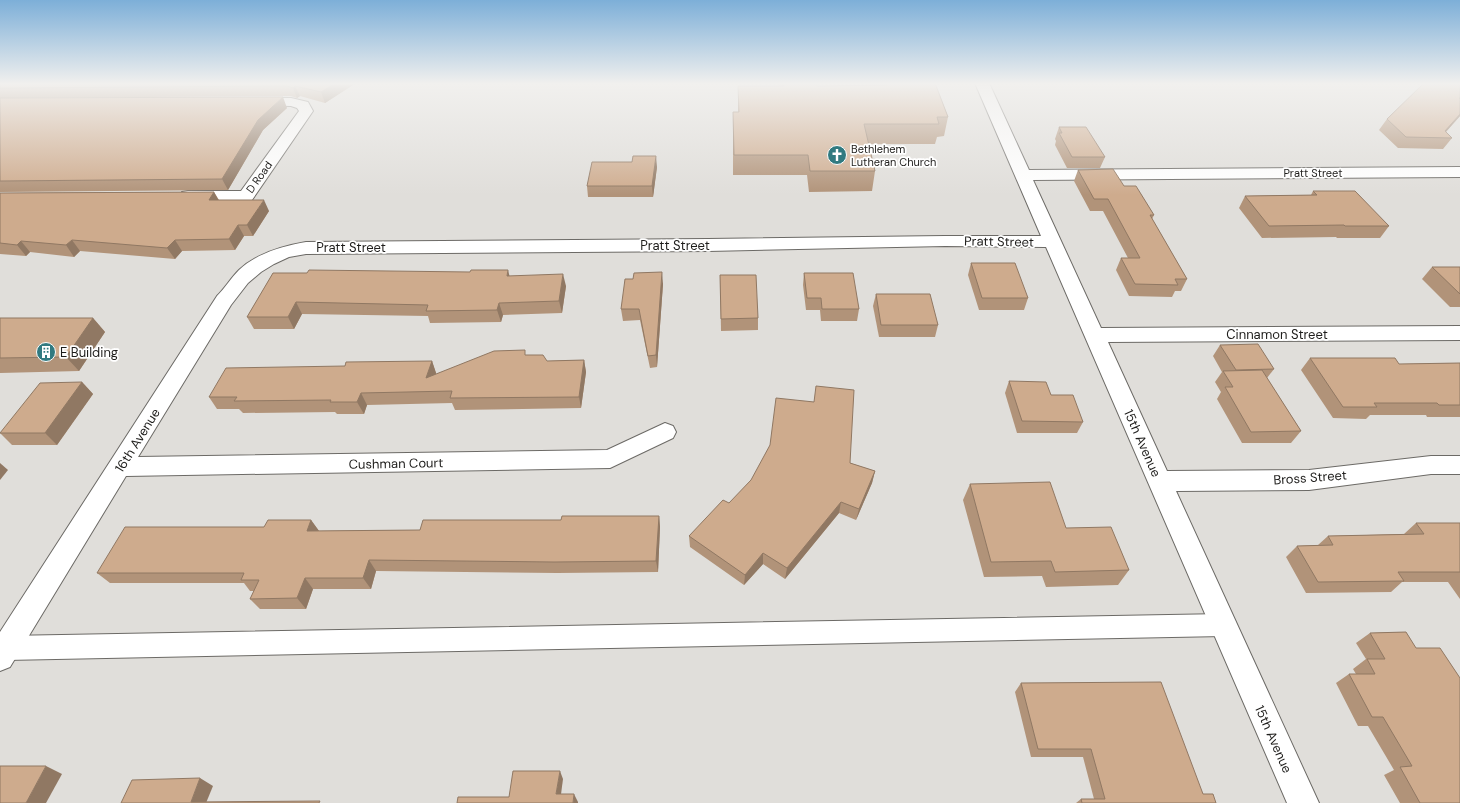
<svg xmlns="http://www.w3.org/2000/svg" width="1460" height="803" font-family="'DM Sans',sans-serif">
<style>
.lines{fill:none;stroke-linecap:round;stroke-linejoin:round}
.service-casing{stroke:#6c6a66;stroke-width:2}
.minor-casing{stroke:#6c6a66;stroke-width:2}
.service{fill:#fff;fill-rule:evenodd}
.minor{fill:#fff;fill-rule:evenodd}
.wall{fill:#b19379}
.shaded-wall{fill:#907863}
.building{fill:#ceab8d;stroke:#907863}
.labels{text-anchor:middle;stroke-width:3.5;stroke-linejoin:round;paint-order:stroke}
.far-poi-label{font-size:11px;fill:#1e1d1b;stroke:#fff;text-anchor:start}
.far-street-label{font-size:11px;fill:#1e1d1b;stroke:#fff}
.street-label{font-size:13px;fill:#1e1d1b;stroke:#fff}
.poi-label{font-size:13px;fill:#1e1d1b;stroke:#fff;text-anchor:start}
</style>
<rect width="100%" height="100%" fill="#e0deda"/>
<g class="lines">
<defs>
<path id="service" d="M1224,614L1232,617L1236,625L1232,633L1224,636L6,660L0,657V639L6,636Z"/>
<g id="minor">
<path d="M975,83H989L1029,170L1460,167V177L1033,180L1101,328L1460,326V340L1108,342L1167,471L1309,470L1431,456H1460V474H1431L1309,490L1176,491L1319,803H1287L1046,247L945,246L708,251L306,254L289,257L274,264L261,272L248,283L231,305L138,457L607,450L665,423L673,426L676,432L673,438L610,468L126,476L10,667L0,671V632L217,296C225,288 231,278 239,270C257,253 283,246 306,242L708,239L945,236H1041Z"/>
<path d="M255,98H291L308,102L313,111L252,200L246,201H188L182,200L180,196L182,192L188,191H241L299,111L297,108L291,106L250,105L248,102L250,99Z"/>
</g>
</defs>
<use href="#service" class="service-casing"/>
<use href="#minor" class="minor-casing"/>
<use href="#service" class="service"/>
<use href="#minor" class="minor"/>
</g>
<g class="wall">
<path d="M0,83H356L325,103L300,96L297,98L291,96L0,98Z"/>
<path d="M779,83H816L817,86L879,85L878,83H935L948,117L944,136L937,137L935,144H869L875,171L872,191L809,192L807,175H733V112H738V86H779Z"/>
<path d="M1460,83V116L1446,132L1452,138L1443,149L1398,148L1379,130L1387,119Z"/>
<path d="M0,98L287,108L263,130L228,190L0,192Z"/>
<path d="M1059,127L1105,157L1100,168H1067L1055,145L1056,141L1055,139Z"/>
<path d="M657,167L653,197H588L587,186Z"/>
<path d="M1078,170L1124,186L1154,215L1152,219L1187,279L1181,291H1175L1172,297L1129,296L1116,270L1121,258H1128L1103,211H1090L1074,181Z"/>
<path d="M1313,191L1389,226L1380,238H1337L1336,237L1262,238L1239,208L1245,196L1311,195Z"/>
<path d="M214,192L219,200L269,211L253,236H244L235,250L182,251L175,259L80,251L74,257L30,252L26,256L0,254V193Z"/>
<path d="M971,263L1028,298L1024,310H979L968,275Z"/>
<path d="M1432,267H1460V307H1450L1422,279Z"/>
<path d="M273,273L509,276L566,286L562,313L503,315L501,322L430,323L428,316L302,314L294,329H254L247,317Z"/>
<path d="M804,273L859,309L857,321H821L820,310H806L803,285Z"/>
<path d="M720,275L758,318V330L721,331Z"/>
<path d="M663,284L657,367L650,368L640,320L623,321L621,309Z"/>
<path d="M876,294L938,325L935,337H879L873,306Z"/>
<path d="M0,318H93L105,332L79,371L0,373Z"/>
<path d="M1220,345L1274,369L1267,378L1301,431L1291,443H1242L1217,399L1221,392L1215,382L1222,372L1213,356Z"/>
<path d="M527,355L547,361L584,360L586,372L581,408L455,410L452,403L367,405L364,414H337L335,412L243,413L239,409H217L209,397L345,366L432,361L436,373V374Z"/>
<path d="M1310,358L1399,364L1460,363V417H1427L1426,415H1370L1366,419L1333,418L1301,370Z"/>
<path d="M1009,381L1051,395L1083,422L1077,433H1017L1005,393Z"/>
<path d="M82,382L93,394L57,445H12L0,433Z"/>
<path d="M850,463L875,471L872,483L856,520L839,513L785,579L763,564L744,585L690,547L689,536L729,503Z"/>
<path d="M970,484L1066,528L1129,570L1118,585L1046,587L1042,576L984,577L963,500Z"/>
<path d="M659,516L660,527L658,572L557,573L376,571L371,589H313L306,609H260L250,599L254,591H250L244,583H110L97,573L264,527L311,520L319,531L420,530L561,520Z"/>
<path d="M1416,523H1460V599L1448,582H1402L1391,592L1306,593L1286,557L1297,546L1318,545L1328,536L1404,534Z"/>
<path d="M1406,632L1460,803H1400L1384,775L1394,770L1368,726H1358L1336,683L1349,674H1356L1353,669L1366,659L1356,643L1370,633Z"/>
<path d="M1021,683L1203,794L1216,803H1076L1081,799H1094L1083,757H1031L1015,692Z"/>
</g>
<g class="shaded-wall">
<path d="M336,83H356L325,103L321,92Z"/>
<path d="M295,86L300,96L297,98L293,88Z"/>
<path d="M283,97L287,108L263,130L228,190L222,179L258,120Z"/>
<path d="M1460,114V116L1441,137L1445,131Z"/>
<path d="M656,156L657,167L653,197L652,186Z"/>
<path d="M214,192L220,203L209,200Z"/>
<path d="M264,200L269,211L253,236L247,225Z"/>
<path d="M238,225L244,236L235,250L229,239Z"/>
<path d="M72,240L80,251L74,257L66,245Z"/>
<path d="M175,240L182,251L175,259L167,248Z"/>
<path d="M21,241L30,252L26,256L17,245Z"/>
<path d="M508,270L511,282L507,276Z"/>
<path d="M662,272L663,284L657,367L656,355Z"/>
<path d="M563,274L566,286L562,313L559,301Z"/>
<path d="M296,302L302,314L294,329L288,317Z"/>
<path d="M499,303L503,315L501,322L497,310Z"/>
<path d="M93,318L105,332L79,371L66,357Z"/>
<path d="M584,360L586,372L581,408L579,397Z"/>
<path d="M432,361L436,373L431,390L426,378Z"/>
<path d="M82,382L93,394L57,445L45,433Z"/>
<path d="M361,393L367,405L364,414L357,402Z"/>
<path d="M0,463L8,470L0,480Z"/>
<path d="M875,471L872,483L856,520L859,509Z"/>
<path d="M841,502L839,513L785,579L787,568Z"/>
<path d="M659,516L660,527L658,572L656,561Z"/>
<path d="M311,520L319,531H307Z"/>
<path d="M763,553V564L744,585L745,575Z"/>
<path d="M369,560L376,571L371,589L363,578Z"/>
<path d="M305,578L313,589L306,609L297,598Z"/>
<path d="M46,766L62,774L46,803H26Z"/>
<path d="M560,771L563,779L560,802L556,794Z"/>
<path d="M200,778L213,786L206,803L191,802Z"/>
<path d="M574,794L578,802V803H573Z"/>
</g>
<g class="building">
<path d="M0,83H336L321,92L295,86L293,88L287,86L0,88Z"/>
<path d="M783,83H816L817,86L887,85V83H935L948,117H937L939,124H864L875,171H810L808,155H734L733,112H739L738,86H784Z"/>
<path d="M1424,83H1460V98H1459L1460,99V114L1445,131L1452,138L1406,137L1387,119Z"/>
<path d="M283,97L258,120L222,179L0,181V98Z"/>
<path d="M1059,127H1086L1105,157H1072L1059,133H1062Z"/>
<path d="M633,156H656L652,186H587L592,162H632Z"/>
<path d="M1113,169L1124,186H1136L1154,215H1150L1187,279H1175L1178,285L1135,284L1121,258H1140L1108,199H1094L1078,170Z"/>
<path d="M1313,191H1355L1389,226H1345L1344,225L1269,226L1245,196L1317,195Z"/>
<path d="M214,192L209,200H264L247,225H238L229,239L175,240L167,248L72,240L66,245L21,241L17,245L0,243V193Z"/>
<path d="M971,263H1015L1028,298H982Z"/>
<path d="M1432,267H1460V294Z"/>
<path d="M309,270L470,272L471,270H508L507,276L563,274L559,301L499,303L497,310L426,311L428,305L296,302L288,317H247L273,273H307Z"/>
<path d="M662,272L656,355L648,356L639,309H621L625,279H633L634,273Z"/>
<path d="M804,273H853L859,309H822L821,298H807Z"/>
<path d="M720,275H756L758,318L721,319Z"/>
<path d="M876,294H930L938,325H881Z"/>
<path d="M0,318H93L66,357L0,358Z"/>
<path d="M1258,344L1274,369L1236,370L1220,345Z"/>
<path d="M525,350V355H543L547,361L584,360L579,397L450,398L452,391L361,393L357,402H330L331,400L234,401L237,397H209L226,368L345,366L346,362L432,361L426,378L494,351Z"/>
<path d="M1310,358H1395L1399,364L1460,363V405H1439L1437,403H1374L1377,407H1343Z"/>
<path d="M1262,370L1301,431L1251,432L1225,387H1233L1223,371Z"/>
<path d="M1009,381L1046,382L1051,395H1073L1083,422L1022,421Z"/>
<path d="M82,382L45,433H0L40,383Z"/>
<path d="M816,386L854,390L850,463L875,471L859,509L841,502L787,568L763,553L745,575L689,536L723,500L729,503L751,480L770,445L776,398L814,402Z"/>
<path d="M1050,482L1066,528L1111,527L1129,570L1055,572L1051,561L991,562L970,484Z"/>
<path d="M562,516H659L656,561L554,562L369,560L363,578H305L297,598L250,599L259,580H241L244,573H97L125,527H264L268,520H311L307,531L420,530L423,520H561Z"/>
<path d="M1416,523H1460V572H1398L1404,581L1318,582L1297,546L1333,545L1328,536L1424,534Z"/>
<path d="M1406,632L1416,648H1440L1460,678V803H1420L1400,767L1412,766L1383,717H1372L1349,674H1375L1367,659H1385L1370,633Z"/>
<path d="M1161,682L1203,794H1213L1216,803H1082L1081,799H1105L1091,749H1038L1021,683Z"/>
<path d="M0,766H46L26,803H0Z"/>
<path d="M513,771H560L556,794H574L573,803H457L458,797H509Z"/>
<path d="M200,778L191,802L320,801L319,803H121L132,780Z"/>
</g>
<linearGradient id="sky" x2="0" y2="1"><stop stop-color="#7dafd8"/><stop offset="0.43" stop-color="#f1f0ee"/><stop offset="1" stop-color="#f1f0ee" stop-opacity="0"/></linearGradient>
<rect width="1460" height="195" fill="url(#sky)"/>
<defs>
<symbol id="church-disc" viewBox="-11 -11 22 22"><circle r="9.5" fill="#317a80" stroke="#fff"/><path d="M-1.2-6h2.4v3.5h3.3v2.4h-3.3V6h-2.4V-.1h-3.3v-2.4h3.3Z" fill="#fff"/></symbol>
<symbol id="building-disc" viewBox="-11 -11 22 22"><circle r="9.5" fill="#317a80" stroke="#fff"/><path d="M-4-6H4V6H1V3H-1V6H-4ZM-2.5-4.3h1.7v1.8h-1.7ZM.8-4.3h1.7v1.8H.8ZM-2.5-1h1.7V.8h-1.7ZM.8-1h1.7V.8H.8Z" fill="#fff"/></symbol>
</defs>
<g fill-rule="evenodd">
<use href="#church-disc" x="826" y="144" width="22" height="22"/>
<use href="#building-disc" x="35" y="341" width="22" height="22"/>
</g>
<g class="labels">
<g class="far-poi-label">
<text x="851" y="153">Bethlehem<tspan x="851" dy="13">Lutheran Church</tspan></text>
</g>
<g class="far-street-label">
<text x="1313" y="177">Pratt Street</text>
<text transform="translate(259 177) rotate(-54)" y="4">D Road</text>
</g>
<g class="street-label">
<text transform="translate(999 241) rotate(1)" y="5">Pratt Street</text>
<text x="675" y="250">Pratt Street</text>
<text x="351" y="252">Pratt Street</text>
<text x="1277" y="339">Cinnamon Street</text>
<text transform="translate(137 440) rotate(-58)" y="5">16th Avenue</text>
<text transform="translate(1143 443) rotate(66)" y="5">15th Avenue</text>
<text transform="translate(396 463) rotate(-1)" y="5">Cushman Court</text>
<text transform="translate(1310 477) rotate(-4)" y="5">Bross Street</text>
<text transform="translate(1274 739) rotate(66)" y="5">15th Avenue</text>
</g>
<g class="poi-label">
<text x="60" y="357">E Building</text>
</g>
</g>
</svg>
